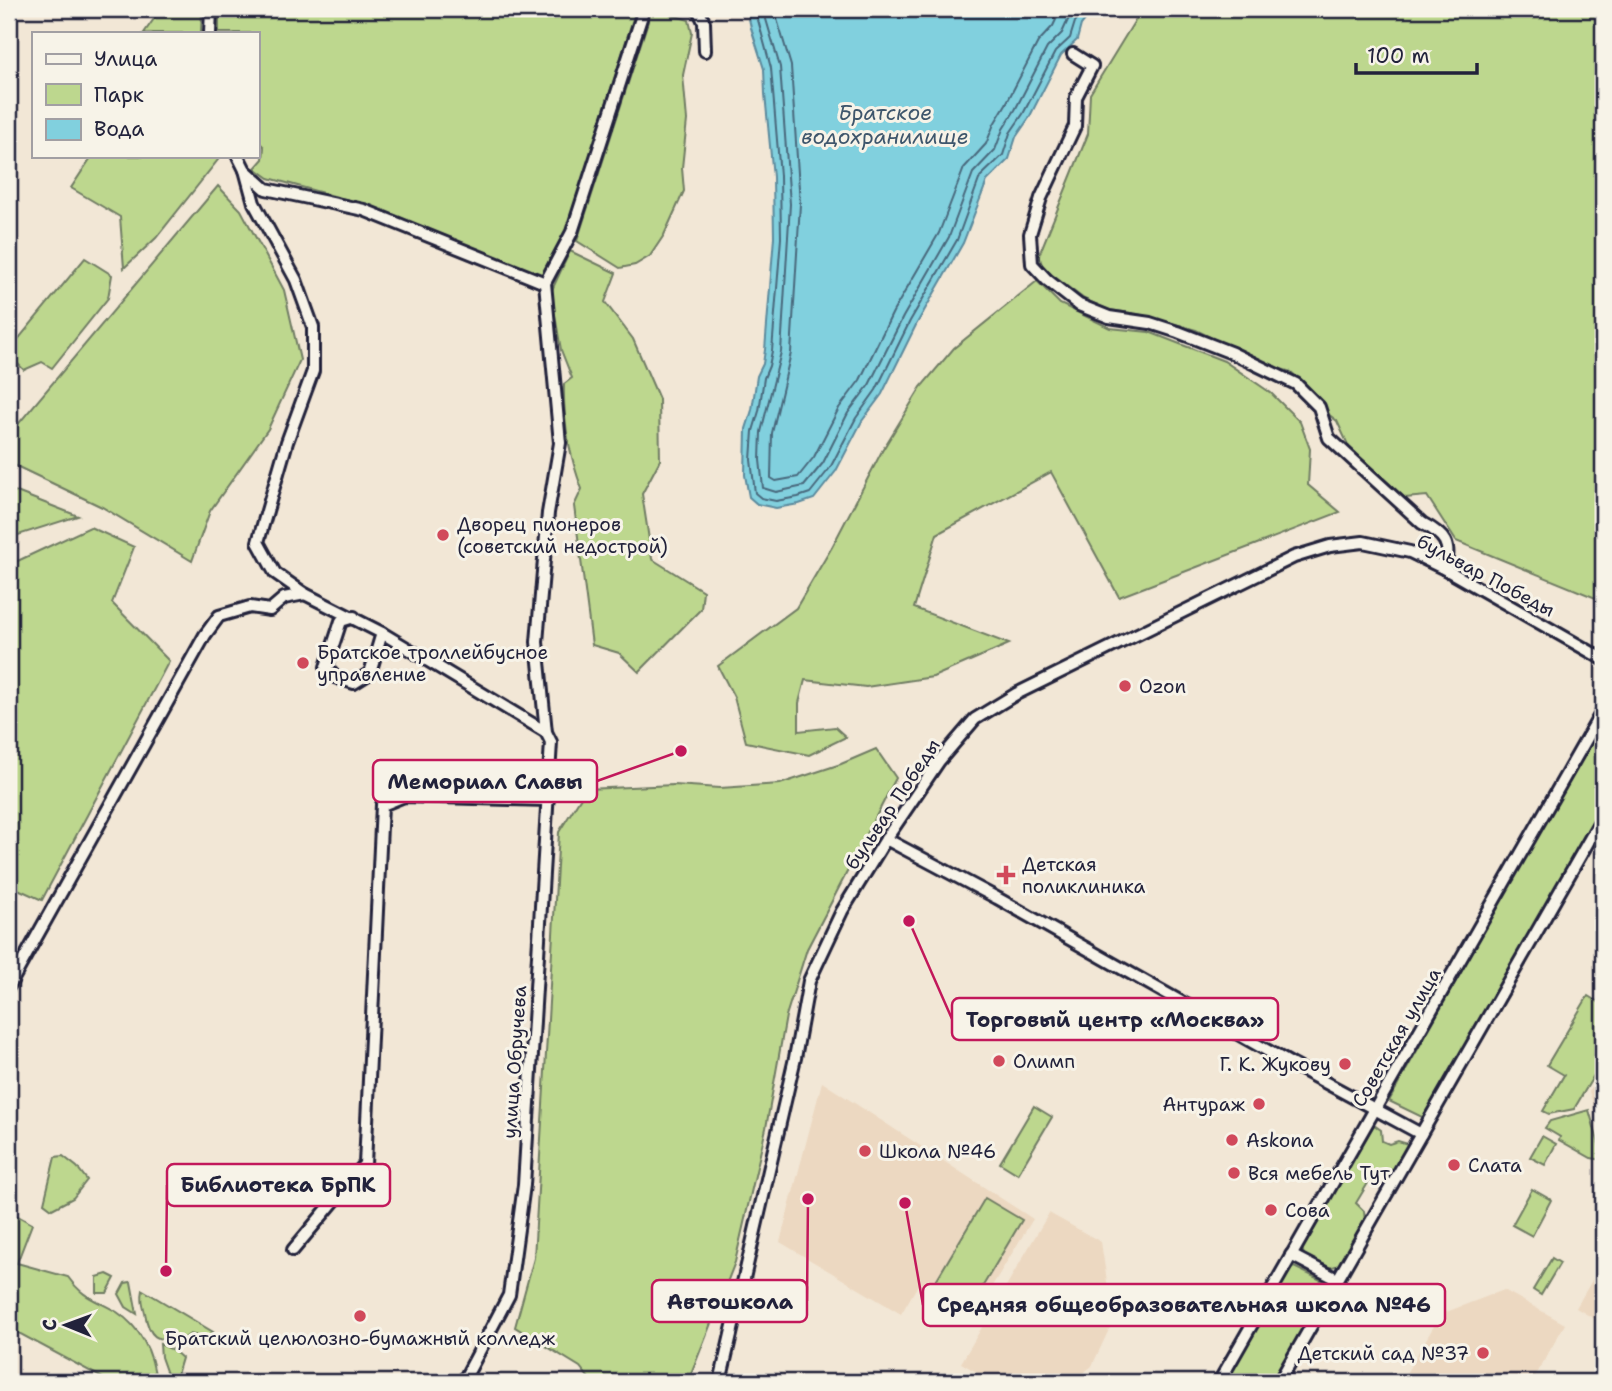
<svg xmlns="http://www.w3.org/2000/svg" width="1612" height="1391" font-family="'Shantell Sans',sans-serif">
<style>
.built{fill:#ecd8c1}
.green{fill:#bdd78e;stroke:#707c64;stroke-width:2}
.water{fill:#81d0de;stroke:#5b8a9d;stroke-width:2}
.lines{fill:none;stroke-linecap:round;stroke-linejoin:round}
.shore{stroke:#48687c;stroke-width:2}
.minor-casing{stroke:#22223b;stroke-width:16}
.minor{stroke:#f7f3e8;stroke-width:10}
.poi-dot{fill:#d1495b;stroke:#f7f3e8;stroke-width:2.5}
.labels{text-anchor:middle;stroke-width:6;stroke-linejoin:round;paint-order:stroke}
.poi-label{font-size:19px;fill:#22223b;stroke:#f7f3e8;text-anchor:start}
.street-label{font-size:19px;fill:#22223b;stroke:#f7f3e8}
.water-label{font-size:21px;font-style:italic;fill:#3e566c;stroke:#f7f3e8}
.leader{fill:none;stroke:#c2185b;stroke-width:2.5}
.callout-dot{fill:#c2185b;stroke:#f7f3e8;stroke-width:2.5}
.callout{fill:#f7f3e8;stroke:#c2185b;stroke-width:2.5}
.callout-label{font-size:21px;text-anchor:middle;font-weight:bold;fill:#22223b}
</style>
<rect width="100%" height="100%" fill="#f2e7d6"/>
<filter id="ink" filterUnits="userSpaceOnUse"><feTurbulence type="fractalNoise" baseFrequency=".0143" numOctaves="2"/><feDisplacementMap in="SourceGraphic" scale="14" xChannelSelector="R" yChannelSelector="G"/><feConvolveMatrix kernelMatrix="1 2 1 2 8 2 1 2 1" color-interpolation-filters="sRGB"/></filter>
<g filter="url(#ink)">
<g class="built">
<path d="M1603,1066V1130L1589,1092Z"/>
<path d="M822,1082L1033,1219L973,1317L918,1285L901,1314L780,1242Z"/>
<path d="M1049,1213L1101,1242L1113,1321L1092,1366L1076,1379L1063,1382H994L961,1363Z"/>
<path d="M1603,1261V1324L1576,1308Z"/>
<path d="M1504,1290L1565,1324L1532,1382H1401L1441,1314Z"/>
</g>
<g class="green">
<path d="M161,9H202L201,33H144Z"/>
<path d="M219,9H636L568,227L541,276L366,205L269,178L255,168L263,159L264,147L257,140V33H219Z"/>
<path d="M652,9L689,20L692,33L683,75L687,120L682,168L684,191L664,235L650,256L635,265L620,268L577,241Z"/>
<path d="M1142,9H1603V601L1456,541L1427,496L1405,498L1349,447L1337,421L1319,407L1311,390L1291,372L1264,364L1196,330L1138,314L1109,310L1084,299L1043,268L1039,255L1088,134L1090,94Z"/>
<path d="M92,156H221L156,238L124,268L120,217L71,188Z"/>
<path d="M218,186L241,210L284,290L300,360L268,429L210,511L192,561L102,507L12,464L9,435Z"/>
<path d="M570,251L616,273L605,302L633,339L659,399L660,460L642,494L652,559L703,591L701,609L639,672L619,653L592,645L574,506L582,489C569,455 563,421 564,384L572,378L561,350L551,292Z"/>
<path d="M85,258L112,275L108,298L52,368L42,362L24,370L15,361V343Z"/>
<path d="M1037,281L1060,304L1110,328L1149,332L1224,361L1271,393L1300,422L1310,449L1308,485L1340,512L1119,597L1051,472L937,534L914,608L1009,644L933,677L866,687L805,680L799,703V731L835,727L846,737L809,755L746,742L734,697L718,666L796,608L832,547L882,451L921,387L954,348Z"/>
<path d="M9,489L78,516L9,538Z"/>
<path d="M90,527L134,547L112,603L169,661L42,900L9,885V565Z"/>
<path d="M1595,731L1603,736V803L1424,1118L1389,1101Z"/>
<path d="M876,749L896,778L807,949L786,1016L766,1128L735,1262L688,1382H592L580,1367L515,1327L534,1258L559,832L586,789L674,785L720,788L780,784L841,764Z"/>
<path d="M1588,996L1603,1005V1060L1574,1109L1549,1114L1543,1111L1564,1075L1547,1065Z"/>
<path d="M1034,1106L1052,1117L1018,1174L1000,1163Z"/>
<path d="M1589,1110L1603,1158V1160L1591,1158L1559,1140L1560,1137L1545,1128L1550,1121Z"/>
<path d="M1374,1125L1381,1130L1382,1141L1389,1144L1398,1141L1408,1144C1398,1161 1397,1176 1374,1173L1356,1203L1364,1211L1365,1222L1339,1265L1329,1268L1304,1255L1302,1248Z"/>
<path d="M1542,1136L1556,1144L1545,1165L1530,1157Z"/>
<path d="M63,1156L77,1167L87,1180L73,1198L52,1209L44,1203L55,1157Z"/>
<path d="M1532,1189L1551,1200L1532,1236L1512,1225Z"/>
<path d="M985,1198L1022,1220L971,1306L934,1284Z"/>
<path d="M9,1211L32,1224L17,1263L68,1277C84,1299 95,1299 117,1312C141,1328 153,1354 156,1382H110L17,1332L9,1345Z"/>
<path d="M1552,1258L1560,1263L1541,1295L1533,1290Z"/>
<path d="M1294,1267L1323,1281L1325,1290L1272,1382H1225L1290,1270Z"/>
<path d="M107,1274L115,1278L107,1293H97V1277Z"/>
<path d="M131,1282L137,1314L126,1307L119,1294L125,1283Z"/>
<path d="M143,1290L213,1332L207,1338L190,1334L181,1341C156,1341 149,1338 145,1313C143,1305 141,1299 143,1290Z"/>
<path d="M160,1344L173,1350L182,1358L176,1378L167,1374L161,1357Z"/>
</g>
<path class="water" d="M747,9H1094L1081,25L1077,40L1061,55L1029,118L1016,137L1009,159L987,181L963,243L916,325L882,394L862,421L836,471L814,499L799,504L776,508L757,504L749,497L745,475L746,429L752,410L757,376L763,364L765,350L774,237L773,177L765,94L764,69L751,28Z"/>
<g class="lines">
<g class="shore">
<path d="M755,9L771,68L780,176L781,238L772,351L769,366L764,378L759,411L753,431L751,460L755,493L761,498L776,501L798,497L810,493L830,468L856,418L876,390L910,321L957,240L980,177L1003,155L1010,133L1023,114L1055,52L1070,38L1075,22L1085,9"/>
<path d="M763,9L780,67L790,204L781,352L761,432L760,460L763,488L776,492L804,486L823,463L848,413L869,385L903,317L949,237L973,173L995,150L1003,129L1015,110L1047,48L1062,33L1073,9"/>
<path d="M774,9L791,66L800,204L791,353L772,433L771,478L776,481L798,477L814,457L839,408L860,380L893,312L939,233L964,168L986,144L994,124L1006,104L1038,42L1053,26L1061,9"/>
</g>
<defs>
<g id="minor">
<path d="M698,9L704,22L705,51"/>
<path d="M210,33L211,9"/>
<path d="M1073,54L1092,66L1076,97L1075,126L1041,198L1030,234L1032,264L1047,280L1079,305L1109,317L1150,323L1178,332L1232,353L1296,384L1319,407L1329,438L1422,523C1445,535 1452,544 1445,569"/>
<path d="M238,156L245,170L266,189L364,210L545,283"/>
<path d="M245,170L254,203L296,280L313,327V371L287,442L258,542L275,573L305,594L382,633L546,732"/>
<path d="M354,617L341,621L326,667L335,677L354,683L370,673L382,633"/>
<path d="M886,839L997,898L1293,1065L1421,1134"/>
<path d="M9,986L205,635L219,616L250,607L270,610L284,598L305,594"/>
<path d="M293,1250L365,1164L382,805L404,796L548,800"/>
<path d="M1291,1255L1337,1279"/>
<path d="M463,1382L509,1295L524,1185L551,742L546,732L537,642L548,513L560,443L545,283L572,232L644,9"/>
<path d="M720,1382L795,1058L809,981L842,911L886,839L939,761L975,719L1016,694L1294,557L1330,546L1363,542L1410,552L1445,569L1603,659"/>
<path d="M1219,1382L1603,710"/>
<path d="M1279,1382L1603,816"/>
</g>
</defs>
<use href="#minor" class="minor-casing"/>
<use href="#minor" class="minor"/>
</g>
</g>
<g class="poi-dot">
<circle cx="443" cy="535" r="7"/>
<circle cx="303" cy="663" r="7"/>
<circle cx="1125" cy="686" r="7"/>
<path d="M1002.5 864.5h7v7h7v7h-7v7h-7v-7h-7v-7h7z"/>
<circle cx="999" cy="1061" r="7"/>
<circle cx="1345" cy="1064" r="7"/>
<circle cx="1259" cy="1104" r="7"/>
<circle cx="1232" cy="1140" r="7"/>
<circle cx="865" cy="1151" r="7"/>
<circle cx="1454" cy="1165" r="7"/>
<circle cx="1234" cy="1173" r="7"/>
<circle cx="1271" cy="1210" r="7"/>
<circle cx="360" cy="1316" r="7"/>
<circle cx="1483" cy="1353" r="7"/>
</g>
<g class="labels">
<g class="poi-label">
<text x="457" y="531">Дворец пионеров<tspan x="457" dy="22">(советский недострой)</tspan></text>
<text x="317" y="659">Братское троллейбусное<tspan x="317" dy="22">управление</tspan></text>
<text x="1139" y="693">Ozon</text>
<text x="1022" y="871">Детская<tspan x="1022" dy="22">поликлиника</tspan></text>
<text x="1013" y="1068">Олимп</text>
<text x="1331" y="1071" text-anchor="end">Г. К. Жукову</text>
<text x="1245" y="1111" text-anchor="end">Антураж</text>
<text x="1246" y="1147">Askona</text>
<text x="879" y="1158">Школа №46</text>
<text x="1468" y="1172">Слата</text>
<text x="1248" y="1180">Вся мебель Тут</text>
<text x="1285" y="1217">Сова</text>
<text x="360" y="1345" text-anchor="middle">Братский целюлозно-бумажный колледж</text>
<text x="1469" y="1360" text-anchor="end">Детский сад №37</text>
</g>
<g class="street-label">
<text transform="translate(1486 575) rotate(28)" y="7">бульвар Победы</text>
<text transform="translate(892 804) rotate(-56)" y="7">бульвар Победы</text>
<text transform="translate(1396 1037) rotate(-60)" y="7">Советская улица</text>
<text transform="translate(514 1062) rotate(-86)" y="7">улица Обручева</text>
</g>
<g class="water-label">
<text x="885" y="120">Братское<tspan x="885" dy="24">водохранилище</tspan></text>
</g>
</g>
<path class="leader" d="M681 751L597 781M909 921L952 1019M166 1271L167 1185M808 1199L807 1301M905 1203L923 1305"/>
<g class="callout-dot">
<circle cx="681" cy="751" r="7"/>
<circle cx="909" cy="921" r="7"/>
<circle cx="166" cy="1271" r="7"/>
<circle cx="808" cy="1199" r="7"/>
<circle cx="905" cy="1203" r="7"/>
</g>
<g class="callout">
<rect x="373" y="760" width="224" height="42" rx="7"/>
<rect x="952" y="998" width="326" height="42" rx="7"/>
<rect x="167" y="1164" width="223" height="42" rx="7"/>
<rect x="652" y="1280" width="155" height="42" rx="7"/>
<rect x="923" y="1284" width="522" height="42" rx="7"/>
</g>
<g class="callout-label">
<text x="485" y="789">Мемориал Славы</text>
<text x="1115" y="1027">Торговый центр «Москва»</text>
<text x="278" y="1192">Библиотека БрПК</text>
<text x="730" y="1309">Автошкола</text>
<text x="1184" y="1312">Средняя общеобразовательная школа №46</text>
</g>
<rect width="1612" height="1391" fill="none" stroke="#f7f3e8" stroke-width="35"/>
<rect x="18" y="18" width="1577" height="1356" fill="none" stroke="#22223b" stroke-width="2.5" filter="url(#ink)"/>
<rect x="32" y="32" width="228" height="126" fill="#f7f3e8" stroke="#a29fa3" stroke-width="2"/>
<rect x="46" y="54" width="35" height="10" fill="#f7f3e8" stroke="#a29fa3" stroke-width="2"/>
<text x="94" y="66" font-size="21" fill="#22223b">Улица</text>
<rect x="46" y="84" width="35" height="21" fill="#bdd78e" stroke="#a29fa3" stroke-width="2"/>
<text x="94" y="102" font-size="21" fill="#22223b">Парк</text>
<rect x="46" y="119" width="35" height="21" fill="#81d0de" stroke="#a29fa3" stroke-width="2"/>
<text x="94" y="136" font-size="21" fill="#22223b">Вода</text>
<g transform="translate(66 1325) rotate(271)" stroke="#f7f3e8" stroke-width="5" paint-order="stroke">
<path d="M0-5L12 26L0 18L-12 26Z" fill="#22223b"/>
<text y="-10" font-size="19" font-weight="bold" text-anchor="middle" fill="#22223b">С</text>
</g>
<path d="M1356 63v10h121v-10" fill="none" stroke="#22223b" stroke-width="3.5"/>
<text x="1367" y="63" font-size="21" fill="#22223b" stroke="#f7f3e8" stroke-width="5" paint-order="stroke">100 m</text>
</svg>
